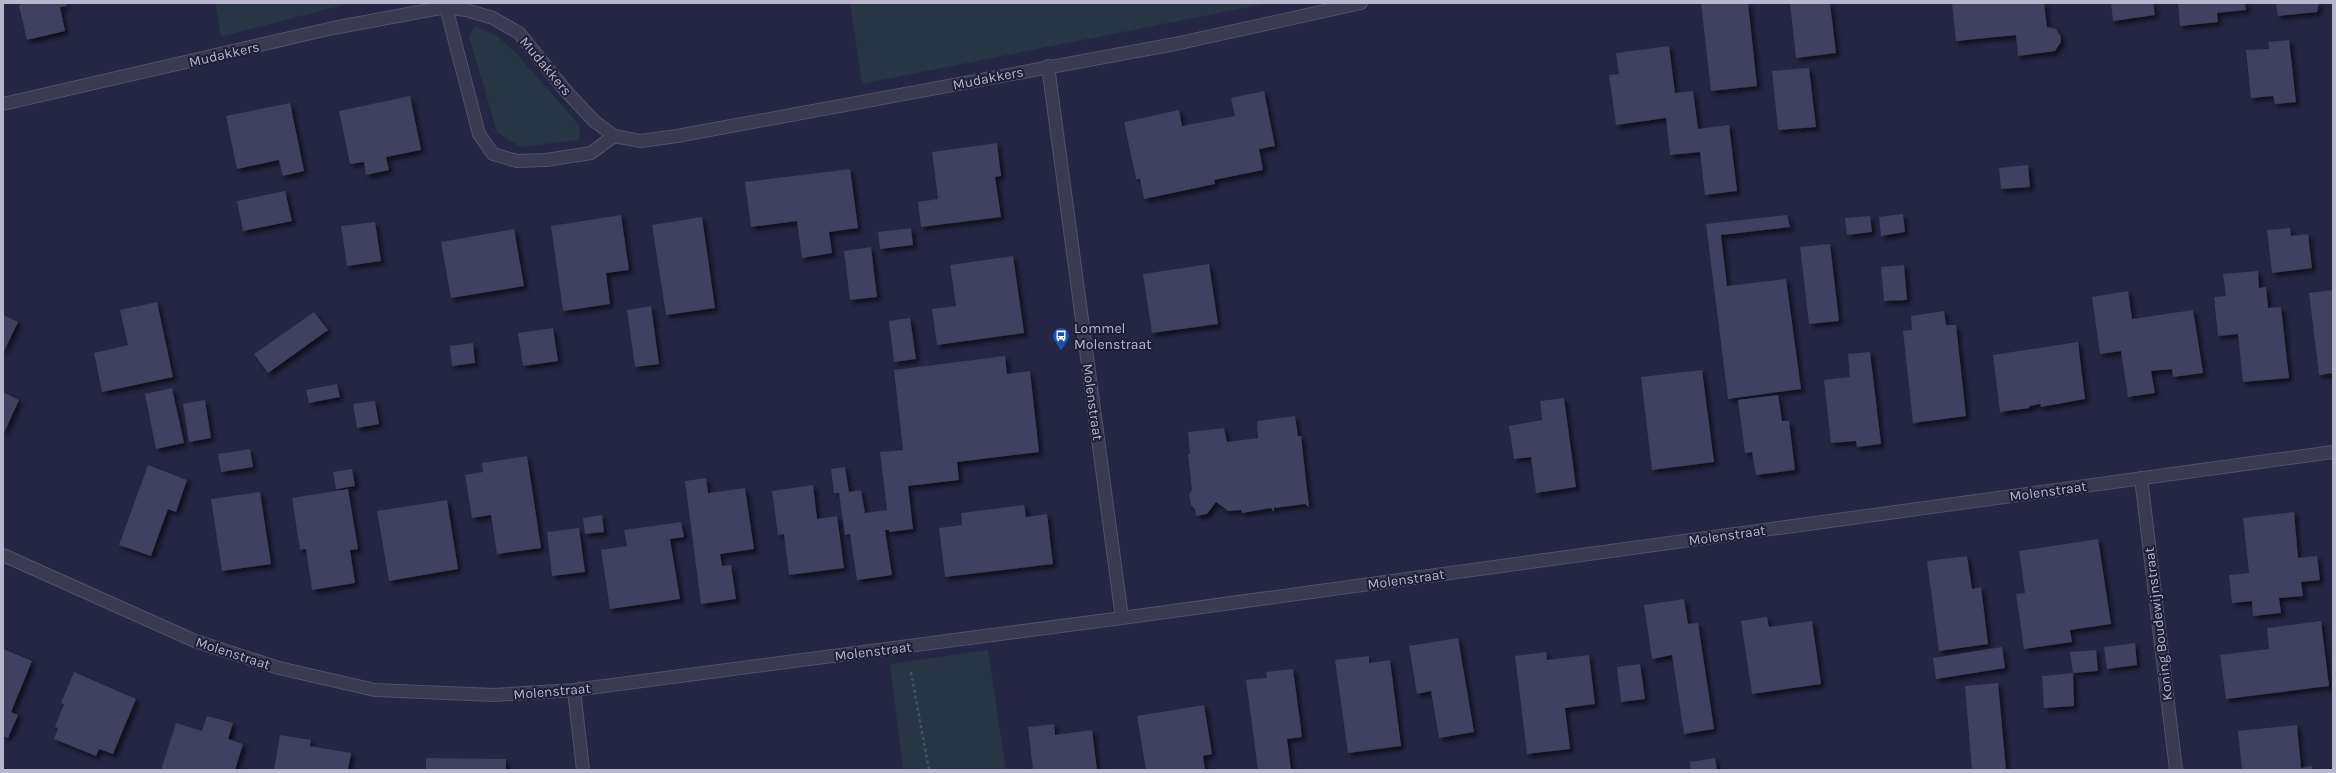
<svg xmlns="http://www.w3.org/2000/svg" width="2336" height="773" font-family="Karla,sans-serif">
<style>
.green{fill:#273545}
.building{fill:#3f3f61;filter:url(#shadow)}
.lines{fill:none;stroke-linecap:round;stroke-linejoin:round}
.minor-casing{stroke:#53526b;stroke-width:14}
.path{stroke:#465261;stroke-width:2.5;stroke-dasharray:3 3;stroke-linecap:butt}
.minor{stroke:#3a3a53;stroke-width:12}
.labels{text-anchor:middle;stroke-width:4;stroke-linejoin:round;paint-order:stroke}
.street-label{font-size:14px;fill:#b8b7cd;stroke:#1f1e39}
.poi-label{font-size:14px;fill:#b8b7cd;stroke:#1f1e39;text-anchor:start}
</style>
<defs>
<filter id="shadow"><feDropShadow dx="3.5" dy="3.5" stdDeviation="2" flood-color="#0009"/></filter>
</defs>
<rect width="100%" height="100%" fill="#252544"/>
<g class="green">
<path d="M215,3H351L221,37Z"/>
<path d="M850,3H1264V4L862,84Z"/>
<path d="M475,26L496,35L516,53L580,126L579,140L520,147L497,132L469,37Z"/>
<path d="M988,650L1006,770H903L890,664Z"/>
</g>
<g class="building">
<path d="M22,3H66L67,6L60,7L65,31L27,40L19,6Z"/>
<path d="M1701,3H1748L1757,86L1711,91Z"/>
<path d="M1790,3H1830L1836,53L1796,58Z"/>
<path d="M1952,3H2044L2047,27L2056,29L2061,37V42L2055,51L2018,56L2016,35L1956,41Z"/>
<path d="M2111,3H2153L2155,15L2113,21Z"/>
<path d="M2178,3H2245L2246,10L2217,13L2218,22L2180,26Z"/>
<path d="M2276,3H2319L2317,12L2278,16Z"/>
<path d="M2289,40L2296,102L2275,104L2273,96L2251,98L2246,50L2269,49L2268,42Z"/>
<path d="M1669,46L1675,93L1693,91L1698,129L1729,125L1737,191L1705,195L1700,152L1670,155L1666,118L1616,125L1609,75L1619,74L1616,53Z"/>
<path d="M1809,68L1816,127L1778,130L1772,71Z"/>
<path d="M1264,91L1275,146L1259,149L1263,170L1214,180L1215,184L1144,199L1140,179H1136L1124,122L1179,110L1182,126L1235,116L1231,98Z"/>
<path d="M410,96L421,150L386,157L389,170L366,175L364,162L350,164L339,111Z"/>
<path d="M290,103L304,171L283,176L279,160L237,169L226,116Z"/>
<path d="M997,143L1001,176L995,177L1001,217L921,227L918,202L938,199L932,152Z"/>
<path d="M2028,165L2030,187L2001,189L1999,168Z"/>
<path d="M850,169L858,228L829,232L832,253L802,258L797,221L751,227L745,182Z"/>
<path d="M285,191L292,221L243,231L237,201Z"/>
<path d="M1903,214L1905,232L1881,236L1879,217Z"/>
<path d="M621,215L629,270L606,273L610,304L563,311L551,226Z"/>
<path d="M1787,215L1790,227L1721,235L1727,286L1786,279L1801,389L1728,399L1706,224Z"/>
<path d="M1870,216L1872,232L1847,235L1845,218Z"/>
<path d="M702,217L715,308L666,315L652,225Z"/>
<path d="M375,222L381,261L347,266L341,226Z"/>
<path d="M911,228L913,245L880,249L878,232Z"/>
<path d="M2290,228L2291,236L2308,234L2312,268L2272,273L2267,230Z"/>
<path d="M514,229L524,286L451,298L441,242Z"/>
<path d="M1830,244L1839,321L1809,324L1800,247Z"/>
<path d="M871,247L877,297L850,300L844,251Z"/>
<path d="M1013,256L1024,333L937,345L932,309L956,306L950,265Z"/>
<path d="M1209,264L1218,324L1152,333L1143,274Z"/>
<path d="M1904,265L1907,300L1884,301L1881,267Z"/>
<path d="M2258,271L2259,288L2266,287L2268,308L2281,307L2289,378L2243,382L2238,334L2218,336L2214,297L2226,296L2223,274Z"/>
<path d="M2333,290V373L2319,375L2309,293Z"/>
<path d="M2128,291L2132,319L2193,310L2203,373L2173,377L2172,369L2151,371L2155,393L2128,397L2121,351L2100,354L2092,297Z"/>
<path d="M157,302L173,377L102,392L94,353L128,345L120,310Z"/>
<path d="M651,306L659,364L635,367L627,310Z"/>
<path d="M1944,311L1946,325H1956L1966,416L1913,423L1903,331L1912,330L1911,316Z"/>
<path d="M314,312L328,330L268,373L254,354Z"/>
<path d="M3,315L18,322L3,353Z"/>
<path d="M910,318L916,359L894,362L889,321Z"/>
<path d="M553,328L558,361L523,366L518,333Z"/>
<path d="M2078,342L2085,399L2041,407L2039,398L2040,404L2030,406L2029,408L2000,412L1993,355Z"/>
<path d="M473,343L475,363L452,366L450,346Z"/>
<path d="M1870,352L1881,444L1857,447L1856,441L1831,443L1824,380L1850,377L1848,354Z"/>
<path d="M1005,356L1007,374L1030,371L1039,452L957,462L959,480L908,486L913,529L889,532V530H885L892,575L857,580L850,534L845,535L839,493H834L831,469L845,467L849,492L861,490L865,513L887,510L880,452L903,450L894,370Z"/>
<path d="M1702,370L1714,462L1652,470L1641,377Z"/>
<path d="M337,384L340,397L309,403L306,390Z"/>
<path d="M172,388L184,443L156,449L145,394Z"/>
<path d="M3,392L19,400L3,435Z"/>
<path d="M1778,395L1782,421H1789L1795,470L1756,475L1752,452L1745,453L1738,400Z"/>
<path d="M1564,398L1576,487L1536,493L1531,457L1514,459L1509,426L1542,420L1540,401Z"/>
<path d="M205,400L211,438L189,442L183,404Z"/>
<path d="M375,401L379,424L357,428L353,404Z"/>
<path d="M1295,416L1298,436H1301L1309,507L1305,504L1274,508V512L1271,508L1242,513L1241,510L1228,511L1216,502L1207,514L1196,516L1195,509L1191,505L1189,494L1192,490L1188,454H1190L1188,432L1224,428L1227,442L1258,438L1257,421Z"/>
<path d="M250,449L253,467L221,472L218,454Z"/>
<path d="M527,456L541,548L497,554L491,515L472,518L465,475L483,472L482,463Z"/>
<path d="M148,465L187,480L176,512L168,509L151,556L119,545Z"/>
<path d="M352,469L355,486L336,489L333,472Z"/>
<path d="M706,478L708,493L745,488L754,549L720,554L722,566L731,565L736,599L701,604L685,481Z"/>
<path d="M813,485L817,519L837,516L844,568L789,575L784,534L778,535L772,491Z"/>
<path d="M348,489L358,549L350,550L355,583L312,590L306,549L300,550L292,498Z"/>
<path d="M260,492L271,564L222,571L211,499Z"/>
<path d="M447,500L458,569L389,581L377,511Z"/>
<path d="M1024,505L1026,517L1047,514L1053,564L945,577L939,528L962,525L961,513Z"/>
<path d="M2294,512L2298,558L2317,556L2320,580L2301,582L2303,596L2279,598L2281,613L2253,616L2252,601L2232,603L2229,575L2249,573L2243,518Z"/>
<path d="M602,515L604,532L585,534L583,518Z"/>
<path d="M681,522L684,537L670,539L680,599L610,609L601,550L627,546L624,530Z"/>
<path d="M579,528L585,572L552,576L547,532Z"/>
<path d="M2098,539L2111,624L2070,630L2072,642L2024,649L2016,594L2025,593L2019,551Z"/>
<path d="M1967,556L1972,589L1981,587L1988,644L1939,651L1927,561Z"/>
<path d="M1684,599L1688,624L1698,623L1714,729L1684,734L1672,655L1652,659L1644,605Z"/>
<path d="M1767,617L1769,627L1812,621L1821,684L1752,694L1741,621Z"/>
<path d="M2321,621L2329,686L2226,699L2220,655L2269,649L2267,628Z"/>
<path d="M1458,638L1474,732L1439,738L1431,691L1417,694L1409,646Z"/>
<path d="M2135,643L2137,665L2107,669L2104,647Z"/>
<path d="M2002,647L2005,668L1936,679L1933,658Z"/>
<path d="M3,649L32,661L11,712L18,715L8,738L3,736Z"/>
<path d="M2096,650L2098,671L2073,673L2070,652Z"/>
<path d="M1546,652L1547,660L1589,655L1595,704L1565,708L1570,749L1527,754L1515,656Z"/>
<path d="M1369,656V663L1390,660L1401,746L1348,753L1335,660Z"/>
<path d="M1640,664L1645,699L1621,702L1617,667Z"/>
<path d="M1293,669L1302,737L1287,739L1291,770H1258L1246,680L1267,678L1266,672Z"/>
<path d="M74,672L136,699L113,754L99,749L96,756L54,739L58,728L55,727L64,704L61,703Z"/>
<path d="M2073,673L2074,706L2044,708L2042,676Z"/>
<path d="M1998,683L2006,770H1972L1965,686Z"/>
<path d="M1204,705L1212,754L1203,756L1205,770H1146L1137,716Z"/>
<path d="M207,716L233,723L228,739L243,744L235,770H161L176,723L202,731Z"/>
<path d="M1054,724L1055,735L1092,730L1097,770H1033L1028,727Z"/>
<path d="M2297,725L2301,768L2312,766L2313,770H2242L2238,731Z"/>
<path d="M280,735L311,740L310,746L351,753L348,770H274Z"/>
<path d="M426,758L506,759V770H426Z"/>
<path d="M1715,758L1717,770H1691L1690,762Z"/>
</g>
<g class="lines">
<defs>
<g id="minor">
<path d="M446,7L479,134L493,154L517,161L546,160L591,153L614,136"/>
<path d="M1048,66L1122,618"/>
<path d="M3,104L333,28L446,7L466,10L493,18L519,33L566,91L594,121L614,136L641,141L677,136L1175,44L1361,3"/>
<path d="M2141,478L2176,770"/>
<path d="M3,555L195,641L279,668L375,690L494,695L574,690L1122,618L2333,452"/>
<path d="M574,690L583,770"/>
</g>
</defs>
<use href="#minor" class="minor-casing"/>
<path class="path" d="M911,672L929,770"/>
<use href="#minor" class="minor"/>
</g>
<defs>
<symbol id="bus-pin" viewBox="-11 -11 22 30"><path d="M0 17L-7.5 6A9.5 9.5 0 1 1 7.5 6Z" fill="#1a4fb4" stroke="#1f1e39"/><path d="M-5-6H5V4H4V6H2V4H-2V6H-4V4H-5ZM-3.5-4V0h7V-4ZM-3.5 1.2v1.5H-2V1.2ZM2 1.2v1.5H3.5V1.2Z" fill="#fff"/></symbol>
</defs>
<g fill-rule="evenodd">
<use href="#bus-pin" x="1051" y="326" width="20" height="27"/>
</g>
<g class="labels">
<g class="street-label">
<text transform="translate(224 54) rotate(-13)" y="5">Mudakkers</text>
<text transform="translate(546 66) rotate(50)" y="5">Mudakkers</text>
<text transform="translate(988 78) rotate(-11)" y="5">Mudakkers</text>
<text transform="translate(1093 402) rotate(82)" y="5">Molenstraat</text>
<text transform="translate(2048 491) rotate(-8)" y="5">Molenstraat</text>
<text transform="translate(1727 535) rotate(-8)" y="5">Molenstraat</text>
<text transform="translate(1406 579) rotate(-8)" y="5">Molenstraat</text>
<text transform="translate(2158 624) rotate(-97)" y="5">Koning Boudewijnstraat</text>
<text transform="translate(873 651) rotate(-7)" y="5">Molenstraat</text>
<text transform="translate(233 653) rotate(18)" y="5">Molenstraat</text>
<text transform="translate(552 691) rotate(-5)" y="5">Molenstraat</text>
</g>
<g class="poi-label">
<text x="1074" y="333">Lommel<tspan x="1074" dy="16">Molenstraat</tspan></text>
</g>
</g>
<rect width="2336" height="773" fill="none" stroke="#b8b7cd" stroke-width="8"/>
</svg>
